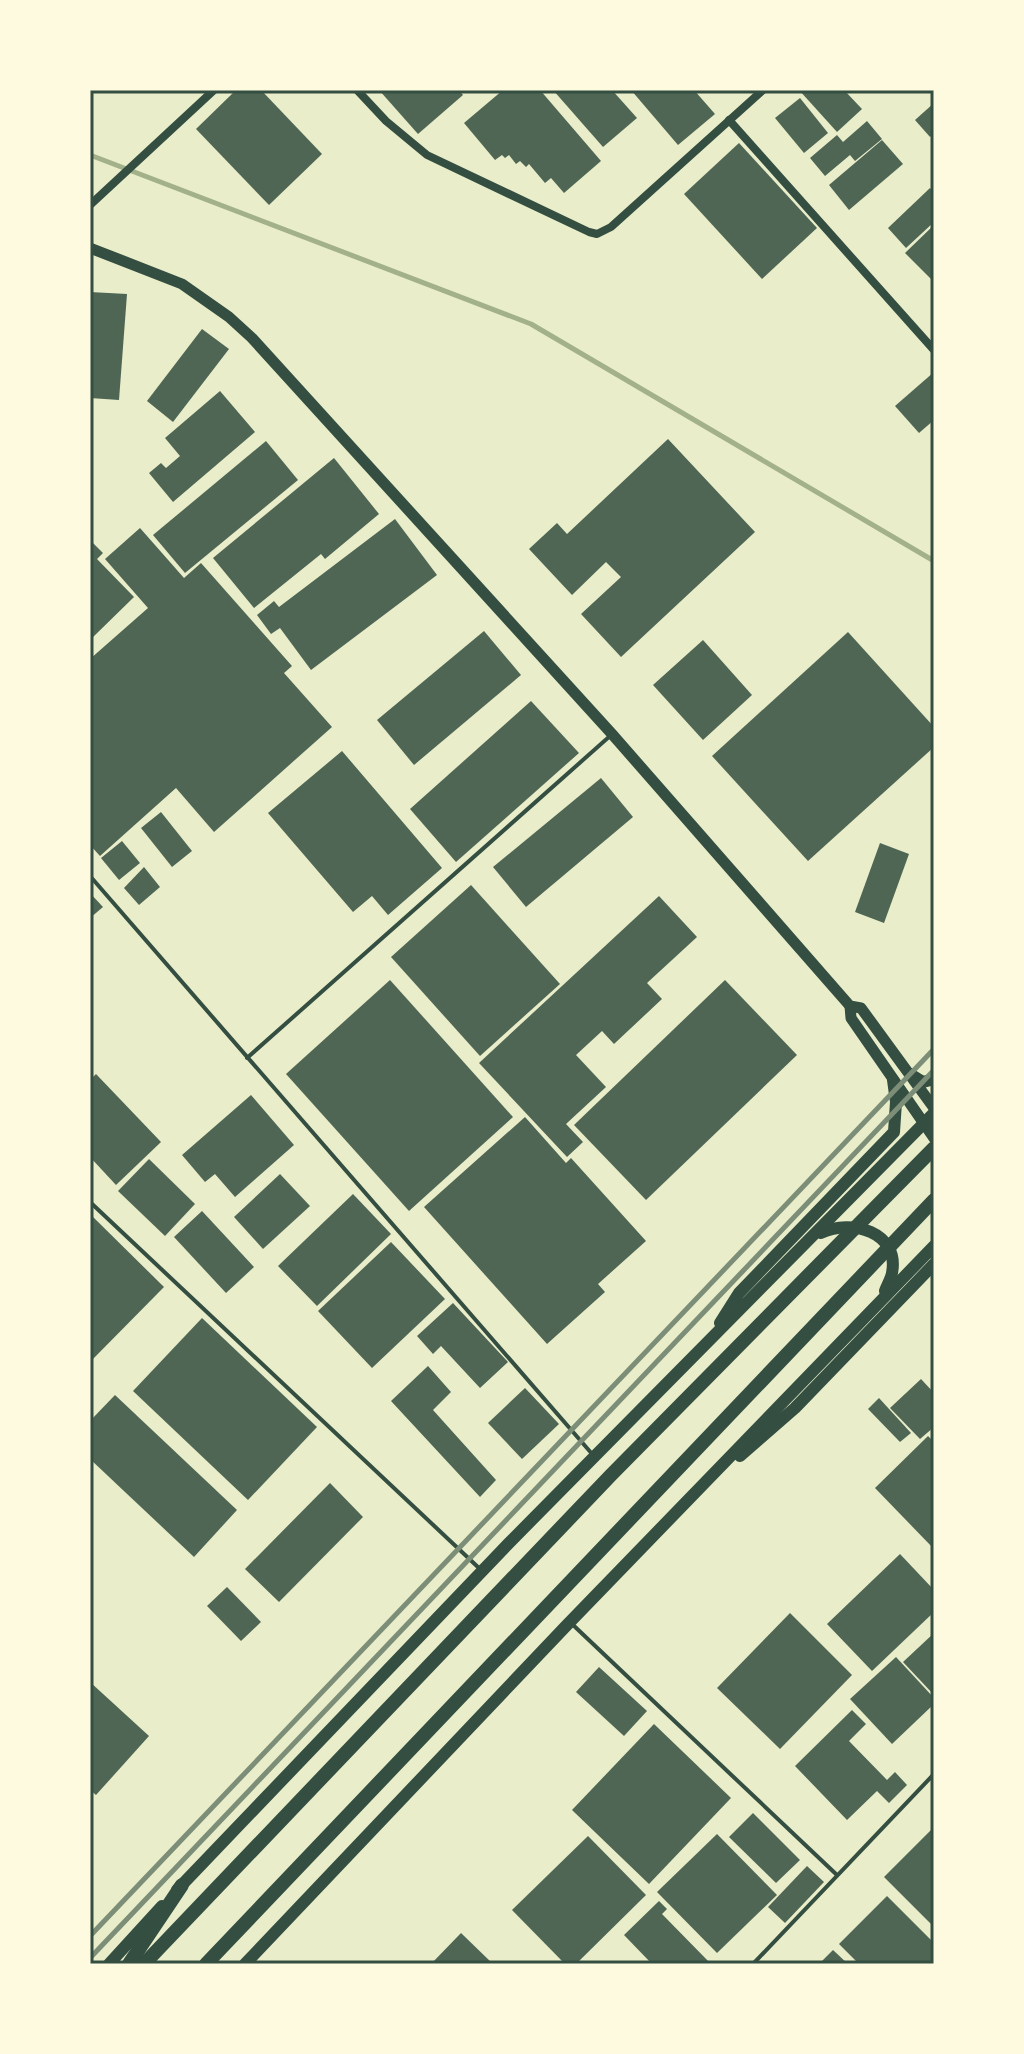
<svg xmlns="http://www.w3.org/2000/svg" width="1024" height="2054" font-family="Roboto,sans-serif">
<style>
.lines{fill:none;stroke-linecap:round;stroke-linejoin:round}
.stream{stroke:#a3b18a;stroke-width:5}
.building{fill:#4f6655}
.service{stroke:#344e41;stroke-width:4}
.minor{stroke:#344e41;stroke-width:8}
.tertiary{stroke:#344e41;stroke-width:11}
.secondary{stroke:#344e41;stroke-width:12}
.trunk{stroke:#344e41;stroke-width:14}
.rail{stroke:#7c8e77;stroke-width:5}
.neatline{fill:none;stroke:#344e41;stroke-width:3}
</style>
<rect width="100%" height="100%" fill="#e9edc9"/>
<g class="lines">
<path class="stream" d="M90,155L531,324L934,561"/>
</g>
<g class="building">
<path d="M236,90H261L322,154L269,205L196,129Z"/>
<path d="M379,90H459L463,95L418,134Z"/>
<path d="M503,90H540L601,161L564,193L551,178L545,183L529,164L526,167L520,161L516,164L509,155L505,158L502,155L495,160L464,123Z"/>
<path d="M553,90H612L637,118L603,147Z"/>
<path d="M631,90H694L715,114L678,145Z"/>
<path d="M799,90H844L862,109L837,132Z"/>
<path d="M800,98L828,133L804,153L775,118Z"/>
<path d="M934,103V133L930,137L915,120Z"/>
<path d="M867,121L882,139L855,161L850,155L825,176L810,158L837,135L843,142Z"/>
<path d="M882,140L903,164L849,210L829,185Z"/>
<path d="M739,143L817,228L762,279L684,194Z"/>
<path d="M930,188L934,192V222L906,248L888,228Z"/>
<path d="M934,225V278L932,280L905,253Z"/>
<path d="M90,292L127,294L119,400L90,398Z"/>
<path d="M202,329L229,349L173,422L147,401Z"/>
<path d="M934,372V420L919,433L895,406Z"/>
<path d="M220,391L255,432L173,502L149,473L161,463L166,468L180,456L165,438Z"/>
<path d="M668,439L755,532L621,657L581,614L621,577L606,562L572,595L529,549L557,523L567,534Z"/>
<path d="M266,441L298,480L185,573L153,535Z"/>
<path d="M334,458L379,514L325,559L321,554L254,608L213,558Z"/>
<path d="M395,519L437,575L311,670L280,628L271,634L257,615L274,601L279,607Z"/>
<path d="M140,528L184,578L201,563L292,666L284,673L332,727L214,832L176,788L100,856L90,845V659L148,608L105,559Z"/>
<path d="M90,540L103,553L97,559L134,597L90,640Z"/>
<path d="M484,631L521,675L414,765L377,720Z"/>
<path d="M848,632L934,727V747L808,861L712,756Z"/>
<path d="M703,640L752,695L703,740L653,685Z"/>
<path d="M531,701L579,753L456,862L410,809Z"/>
<path d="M342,751L442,868L388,915L372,896L353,912L268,813Z"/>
<path d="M601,778L633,817L526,907L493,867Z"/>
<path d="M161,812L192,851L172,867L141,828Z"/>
<path d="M122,841L140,863L119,880L101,858Z"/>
<path d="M880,843L909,854L884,923L855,912Z"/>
<path d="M144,867L160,887L139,905L124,888Z"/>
<path d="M471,885L560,984L480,1056L391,957Z"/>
<path d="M90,893L103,907L90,918Z"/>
<path d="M659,896L697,937L647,983L662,999L614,1044L602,1031L576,1055L606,1087L566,1124L583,1142L567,1157L479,1063Z"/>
<path d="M390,980L513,1117L409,1211L286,1074Z"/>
<path d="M725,980L797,1055L646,1200L574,1125Z"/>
<path d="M96,1074L161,1142L116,1185L90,1157V1080Z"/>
<path d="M251,1095L294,1145L235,1197L215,1174L205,1182L182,1155Z"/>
<path d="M525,1117L566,1163L571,1158L646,1241L598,1284L605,1292L547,1344L424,1207Z"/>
<path d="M149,1159L195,1204L165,1236L118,1191Z"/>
<path d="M280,1174L310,1206L263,1249L234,1217Z"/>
<path d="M353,1194L391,1234L317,1306L278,1266Z"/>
<path d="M202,1211L254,1267L226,1293L174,1237Z"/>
<path d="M90,1214L164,1287L90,1362Z"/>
<path d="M391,1242L445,1299L372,1368L318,1311Z"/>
<path d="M453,1303L508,1362L480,1388L441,1346L433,1354L417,1336Z"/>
<path d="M202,1318L317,1427L248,1500L133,1391Z"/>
<path d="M428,1366L451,1392L433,1410L496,1480L480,1497L391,1401Z"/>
<path d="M921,1379L934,1393V1427L920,1439L890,1408Z"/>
<path d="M525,1388L559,1424L522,1459L488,1423Z"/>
<path d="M115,1395L237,1510L194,1557L90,1459V1421Z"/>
<path d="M879,1398L911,1433L900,1442L868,1409Z"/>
<path d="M928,1436L934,1442V1549L875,1488Z"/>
<path d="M330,1483L363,1517L279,1602L245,1569Z"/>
<path d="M900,1554L934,1590V1612L872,1671L827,1624Z"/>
<path d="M227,1587L261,1622L241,1641L207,1606Z"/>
<path d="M790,1613L852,1675L780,1749L717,1688Z"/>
<path d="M934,1633V1695L903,1662Z"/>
<path d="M896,1657L934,1698V1704L892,1744L850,1699Z"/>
<path d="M599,1667L647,1711L624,1736L576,1692Z"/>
<path d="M90,1682L149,1736L96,1795L90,1790Z"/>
<path d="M852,1710L866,1724L849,1741L887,1780L895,1772L907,1785L889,1803L877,1791L847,1820L795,1766Z"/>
<path d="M654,1724L731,1798L649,1884L572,1810Z"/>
<path d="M753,1813L800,1860L776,1883L729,1837Z"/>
<path d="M934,1827V1927L884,1877Z"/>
<path d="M717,1834L777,1895L717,1953L657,1892Z"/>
<path d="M588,1836L646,1895L576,1964H565L512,1910Z"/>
<path d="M807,1866L824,1882L785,1923L768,1907Z"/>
<path d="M887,1896L934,1943V1964H859L839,1944Z"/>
<path d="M659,1901L667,1909L662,1914L711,1964H652L624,1935Z"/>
<path d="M461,1933L493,1964H431Z"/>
<path d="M833,1950L848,1964H819Z"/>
</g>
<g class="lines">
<g class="service">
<path d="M90,876L593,1455"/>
<path d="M934,991V1006"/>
<path d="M247,1058L610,736"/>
<path d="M90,1202L480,1569"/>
<path d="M572,1624L837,1875"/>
<path d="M753,1964L934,1774"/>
</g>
<g class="minor">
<path d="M357,90L386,121L427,155L589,232L597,234L611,227L763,90"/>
<path d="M729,120L934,350"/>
<path d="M90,205L214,90"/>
</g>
<g class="tertiary">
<path d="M90,248L182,284L229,317L252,338L612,734L850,1006L861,1008L934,1108"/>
<path d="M850,1006L851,1018L934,1138"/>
</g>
<g class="secondary">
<path d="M910,1074L923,1082L934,1079"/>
<path d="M821,1233C851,1218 900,1232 892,1273C891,1279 887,1285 885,1291"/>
<path d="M720,1323L739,1293L894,1132L896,1102L893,1080"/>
<path d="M740,1456L795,1408L934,1264"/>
<path d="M177,1890L509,1543L934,1113"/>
<path d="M109,1964L162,1906"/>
<path d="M245,1964L566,1626L934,1246"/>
</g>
<g class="trunk">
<path d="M129,1964L182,1885"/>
<path d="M144,1964L611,1475L934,1148"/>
<path d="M206,1964L934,1200"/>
</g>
<g class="rail">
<path d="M90,1936L934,1049"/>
<path d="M90,1958L934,1070"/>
</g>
</g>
<rect width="1024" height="2054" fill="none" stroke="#fefae0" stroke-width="184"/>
<rect x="92" y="92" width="840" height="1870" class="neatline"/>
</svg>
